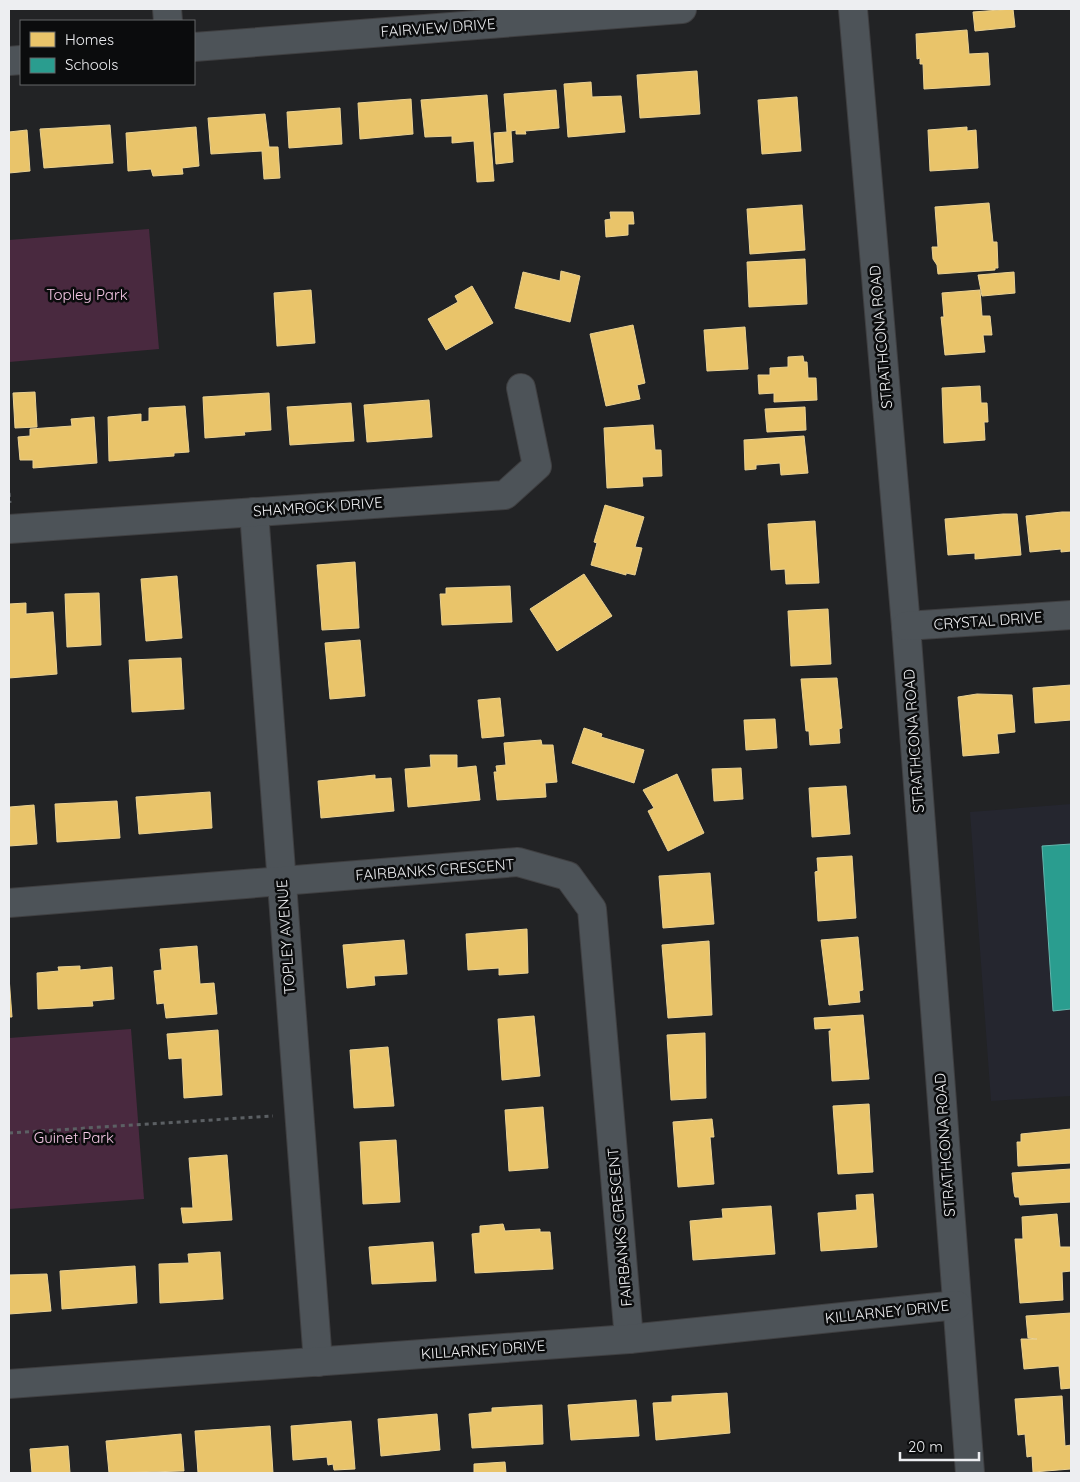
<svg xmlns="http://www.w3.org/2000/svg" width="1080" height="1482" font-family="Quicksand,sans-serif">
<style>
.built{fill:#25262f}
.green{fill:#49293f}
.homes{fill:#e9c46a;stroke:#ead192}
.schools{fill:#2a9d8f;stroke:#64b5ac}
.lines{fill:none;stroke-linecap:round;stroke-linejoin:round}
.minor-casing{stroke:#3f3f41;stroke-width:30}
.path{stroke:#5c6064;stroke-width:3;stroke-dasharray:4 4;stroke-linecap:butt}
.minor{stroke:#4d5358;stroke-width:28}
.labels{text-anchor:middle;stroke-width:5;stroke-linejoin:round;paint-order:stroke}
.street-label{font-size:15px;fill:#edeef1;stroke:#0b0c0d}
.park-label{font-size:15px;fill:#f7c8e6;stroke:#0b0c0d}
</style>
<rect width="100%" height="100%" fill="#222325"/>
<path class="built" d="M1071,804V1096L991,1101L970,812Z"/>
<g class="green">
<path d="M149,229L159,349L9,362V240Z"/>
<path d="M131,1029L144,1199L9,1209V1038Z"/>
</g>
<g class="homes">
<path d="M1013,9L1015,27L975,31L973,12Z"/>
<path d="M967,30L969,54L988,53L990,85L924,89L923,64H920V58L917,59L916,34Z"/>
<path d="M697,71L700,114L640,118L637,75Z"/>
<path d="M591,82L592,97L621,96L625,132L568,137L564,84Z"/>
<path d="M556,90L559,128L525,131L526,134H516V130L511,131L513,162L496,164L494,133L507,132L504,94Z"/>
<path d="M487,95L494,181L477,182L474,141L452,143V136L425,137L421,100Z"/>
<path d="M797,97L801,151L762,154L758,100Z"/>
<path d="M411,99L413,134L360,139L358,103Z"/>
<path d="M340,108L342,144L289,148L287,112Z"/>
<path d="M265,114L269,147H278L280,178L264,179L262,151L211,154L208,118Z"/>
<path d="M110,125L113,163L44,168L40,129Z"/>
<path d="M196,127L199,166L182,168L183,174L153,176L151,169L128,171L126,133Z"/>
<path d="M967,127V131L976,130L978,168L930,171L928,130Z"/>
<path d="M27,130L30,171L9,173V132Z"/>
<path d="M989,203L993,242H997L998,268H995V270L938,274L937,265L933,259L932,247H938L935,207Z"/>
<path d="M802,205L805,250L750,254L747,209Z"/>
<path d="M610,212H633L634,224H628V235L606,237L605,220L611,219Z"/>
<path d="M805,259L807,304L749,307L747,262Z"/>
<path d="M561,271L580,276L570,322L515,308L523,272L560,281Z"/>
<path d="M1014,272L1015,293L982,296L978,275Z"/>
<path d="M472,286L493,323L446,350L428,319L458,302L455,296Z"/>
<path d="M311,290L315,343L277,346L274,293Z"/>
<path d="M980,290L982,316H990L992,335H983L985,352L945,355L941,317H944L942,293Z"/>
<path d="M633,325L645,383L637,385L640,399L606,406L590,334Z"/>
<path d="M745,327L748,369L707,371L704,330Z"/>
<path d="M803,356L804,362H807L808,378H816L817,400L774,402V393L759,394L758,375H770V368L788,367V357Z"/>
<path d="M980,386L981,403H987L988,422H984L985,440L944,443L942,388Z"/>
<path d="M35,392L37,427L15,428L13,393Z"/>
<path d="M269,393L271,430L244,432L245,435L205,438L203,397Z"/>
<path d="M429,400L432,437L367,442L364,405Z"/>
<path d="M351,403L354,441L290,445L287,407Z"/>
<path d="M185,406L189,452L174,453V456L109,461L108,417L141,414V422L149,421V408Z"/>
<path d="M805,407L806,430L767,432L765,409Z"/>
<path d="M94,417L97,463L33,468V460H20L18,437L30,436V429L72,426L71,419Z"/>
<path d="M653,425L655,450H661L662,476L642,477L643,486L607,488L604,428Z"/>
<path d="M804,436L808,473L781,475L780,463L756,465V469L745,470L744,440Z"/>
<path d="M605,505L644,517L635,547L642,548L635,575L626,573V575L591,565L597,543L594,542Z"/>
<path d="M1062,512H1071V551L1061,552V549L1030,552L1026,516Z"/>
<path d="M1003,514H1017L1021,555L975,559V553L948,555L945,519Z"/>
<path d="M815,521L819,583L786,584L785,569L771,570L768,524Z"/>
<path d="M355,562L359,628L322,630L317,565Z"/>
<path d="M584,574L612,616L557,651L530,609Z"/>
<path d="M177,576L182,638L146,641L141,579Z"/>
<path d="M510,586L512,622L442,625L440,594H446V588Z"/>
<path d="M99,593L101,645L67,647L65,594Z"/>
<path d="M26,603V614L53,612L57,674L9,678V604Z"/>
<path d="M828,609L831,664L791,666L788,611Z"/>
<path d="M360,640L365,696L330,699L325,643Z"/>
<path d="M181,658L184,709L132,712L129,660Z"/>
<path d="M837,678L842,728L839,729L840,743L810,745L809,731H806L801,679Z"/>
<path d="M1071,685V720L1035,723L1033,688Z"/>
<path d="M977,694L1012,695L1015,732L997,734L999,753L963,756L958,697Z"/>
<path d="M500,698L504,736L482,738L478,700Z"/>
<path d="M775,719L777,748L746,750L744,720Z"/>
<path d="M584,728L602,734L601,737L644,750L634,783L572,763Z"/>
<path d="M541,740L542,745H553L557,782L545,783L546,797L497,800L494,772H497L496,766L506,765L504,743Z"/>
<path d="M430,755H457V768L476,766L480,800L408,807L405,769L431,767Z"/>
<path d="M741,768L743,799L714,801L712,769Z"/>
<path d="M677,774L704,833L668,851L648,811L654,808L643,790Z"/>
<path d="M375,775V779L391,778L394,811L321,818L318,781Z"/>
<path d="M846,786L850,834L812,837L809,788Z"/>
<path d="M210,792L212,828L139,834L136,797Z"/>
<path d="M117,801L120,838L57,842L55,804Z"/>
<path d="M34,805L37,844L9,846L10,807Z"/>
<path d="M852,856L856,918L818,921L815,872L818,871L817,858Z"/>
<path d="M710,873L714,924L663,928L659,876Z"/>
<path d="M527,929L528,973L499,975V968L468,970L466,934Z"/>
<path d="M858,937L863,990L859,991L860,1002L829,1005L821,940Z"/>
<path d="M404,940L407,974L374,976L375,985L347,988L343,945Z"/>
<path d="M709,941L712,1015L668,1018L662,945Z"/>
<path d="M197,946L200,984L214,983L217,1014L166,1018L164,1003L157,1004L154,971L162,970L160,949Z"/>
<path d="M80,966V970L112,967L114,999L92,1001L93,1006L38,1009L37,973L59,971L58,967Z"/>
<path d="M9,977L12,1017H9Z"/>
<path d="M863,1015L869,1079L832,1081L829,1031H831V1028L815,1029L814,1018Z"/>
<path d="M534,1016L540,1076L502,1080L498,1019Z"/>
<path d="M218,1030L222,1095L184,1098L182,1058L169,1059L167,1034Z"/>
<path d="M705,1033L706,1098L671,1100L667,1035Z"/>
<path d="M388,1047L394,1106L354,1108L350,1050Z"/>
<path d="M869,1104L873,1172L838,1174L833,1106Z"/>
<path d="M543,1107L548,1168L509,1171L505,1110Z"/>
<path d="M712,1119L714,1137H710L714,1184L678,1187L673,1122Z"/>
<path d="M1071,1129V1163L1018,1166L1017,1142H1021V1134Z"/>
<path d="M396,1140L400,1202L363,1204L360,1142Z"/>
<path d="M227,1155L232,1220L183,1223L181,1208H193L189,1158Z"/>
<path d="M1071,1169V1202L1020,1205L1019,1197H1015L1014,1193L1012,1173Z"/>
<path d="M873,1194L877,1247L821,1251L818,1213L857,1210L856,1195Z"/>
<path d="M771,1206L775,1254L693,1260L690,1221L723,1218L722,1209Z"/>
<path d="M1057,1214L1060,1247H1071V1271L1062,1272L1063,1300L1020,1303L1015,1239H1023L1022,1217Z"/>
<path d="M503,1224L505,1231L540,1229V1232H550L553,1269L475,1273L472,1234L480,1233V1226Z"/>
<path d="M433,1242L436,1281L372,1284L369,1247Z"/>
<path d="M220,1252L223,1299L160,1303L159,1264L189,1263L188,1254Z"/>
<path d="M135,1266L137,1303L62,1309L60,1271Z"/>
<path d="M47,1274L51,1311L9,1314V1275Z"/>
<path d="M1071,1313V1388L1061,1389L1059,1366L1024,1369L1021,1339H1037L1028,1338L1026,1316Z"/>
<path d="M727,1393L730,1433L656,1440L653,1403L672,1402V1396Z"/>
<path d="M1062,1396L1065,1446L1071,1445V1469L1033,1472L1032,1456L1027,1457L1025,1434L1018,1435L1015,1399Z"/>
<path d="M636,1400L639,1436L571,1440L568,1405Z"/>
<path d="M542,1405L543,1444L472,1448L469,1414L492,1412V1408Z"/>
<path d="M437,1414L440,1450L381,1456L378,1419Z"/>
<path d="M351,1421L355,1469L334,1470L333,1464L328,1465L327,1457L293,1460L291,1426Z"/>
<path d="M270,1426L273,1473H198L195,1431Z"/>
<path d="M181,1434L184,1471L109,1473L106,1441Z"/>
<path d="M68,1446L70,1473H32L30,1449Z"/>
<path d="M505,1462L506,1473H474V1464Z"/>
</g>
<path class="schools" d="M1071,844V1009L1053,1011L1042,846Z"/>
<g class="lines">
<defs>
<g id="minor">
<path d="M167,9L168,21"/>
<path d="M853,9L906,626L970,1473"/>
<path d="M194,47L682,9"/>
<path d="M9,61L21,60"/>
<path d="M254,512L318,1362"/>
<path d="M9,529L505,495L537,466L521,388"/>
<path d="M906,626L1071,615"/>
<path d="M9,903L518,862L568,876L592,909L629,1339"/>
<path d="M9,1384L629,1339L957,1305"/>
</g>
</defs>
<use href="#minor" class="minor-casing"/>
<g class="path">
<path d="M9,493L10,503"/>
<path d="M9,1133L273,1116"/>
</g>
<use href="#minor" class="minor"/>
</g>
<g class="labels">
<g class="street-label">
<text transform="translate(438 28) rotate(-4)" y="5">FAIRVIEW DRIVE</text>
<text transform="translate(881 337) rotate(-95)" y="5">STRATHCONA ROAD</text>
<text transform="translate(318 507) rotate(-4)" y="5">SHAMROCK DRIVE</text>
<text transform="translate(988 621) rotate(-4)" y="5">CRYSTAL DRIVE</text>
<text transform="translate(914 741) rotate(-94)" y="5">STRATHCONA ROAD</text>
<text transform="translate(435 870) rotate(-4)" y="5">FAIRBANKS CRESCENT</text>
<text transform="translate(286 937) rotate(-94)" y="5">TOPLEY AVENUE</text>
<text transform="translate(945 1145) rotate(-94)" y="5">STRATHCONA ROAD</text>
<text transform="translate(620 1227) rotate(-95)" y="5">FAIRBANKS CRESCENT</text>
<text transform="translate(887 1312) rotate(-6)" y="5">KILLARNEY DRIVE</text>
<text transform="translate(483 1350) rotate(-4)" y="5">KILLARNEY DRIVE</text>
</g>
<g class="park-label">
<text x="87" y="300">Topley Park</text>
<text x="74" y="1143">Guinet Park</text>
</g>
</g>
<rect width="1080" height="1482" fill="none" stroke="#edeef1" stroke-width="20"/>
<rect x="20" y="20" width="175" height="65" fill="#0b0c0d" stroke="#656668"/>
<rect x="30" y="32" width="25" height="15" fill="#e9c46a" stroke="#656668"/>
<text x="65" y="45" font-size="15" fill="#edeef1">Homes</text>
<rect x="30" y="58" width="25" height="15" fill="#2a9d8f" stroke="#656668"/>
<text x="65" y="70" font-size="15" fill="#edeef1">Schools</text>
<path d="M900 1452v8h79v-8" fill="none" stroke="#edeef1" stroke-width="2.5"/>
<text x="908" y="1452" font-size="15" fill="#edeef1" stroke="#0b0c0d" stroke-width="4" paint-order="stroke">20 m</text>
</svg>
